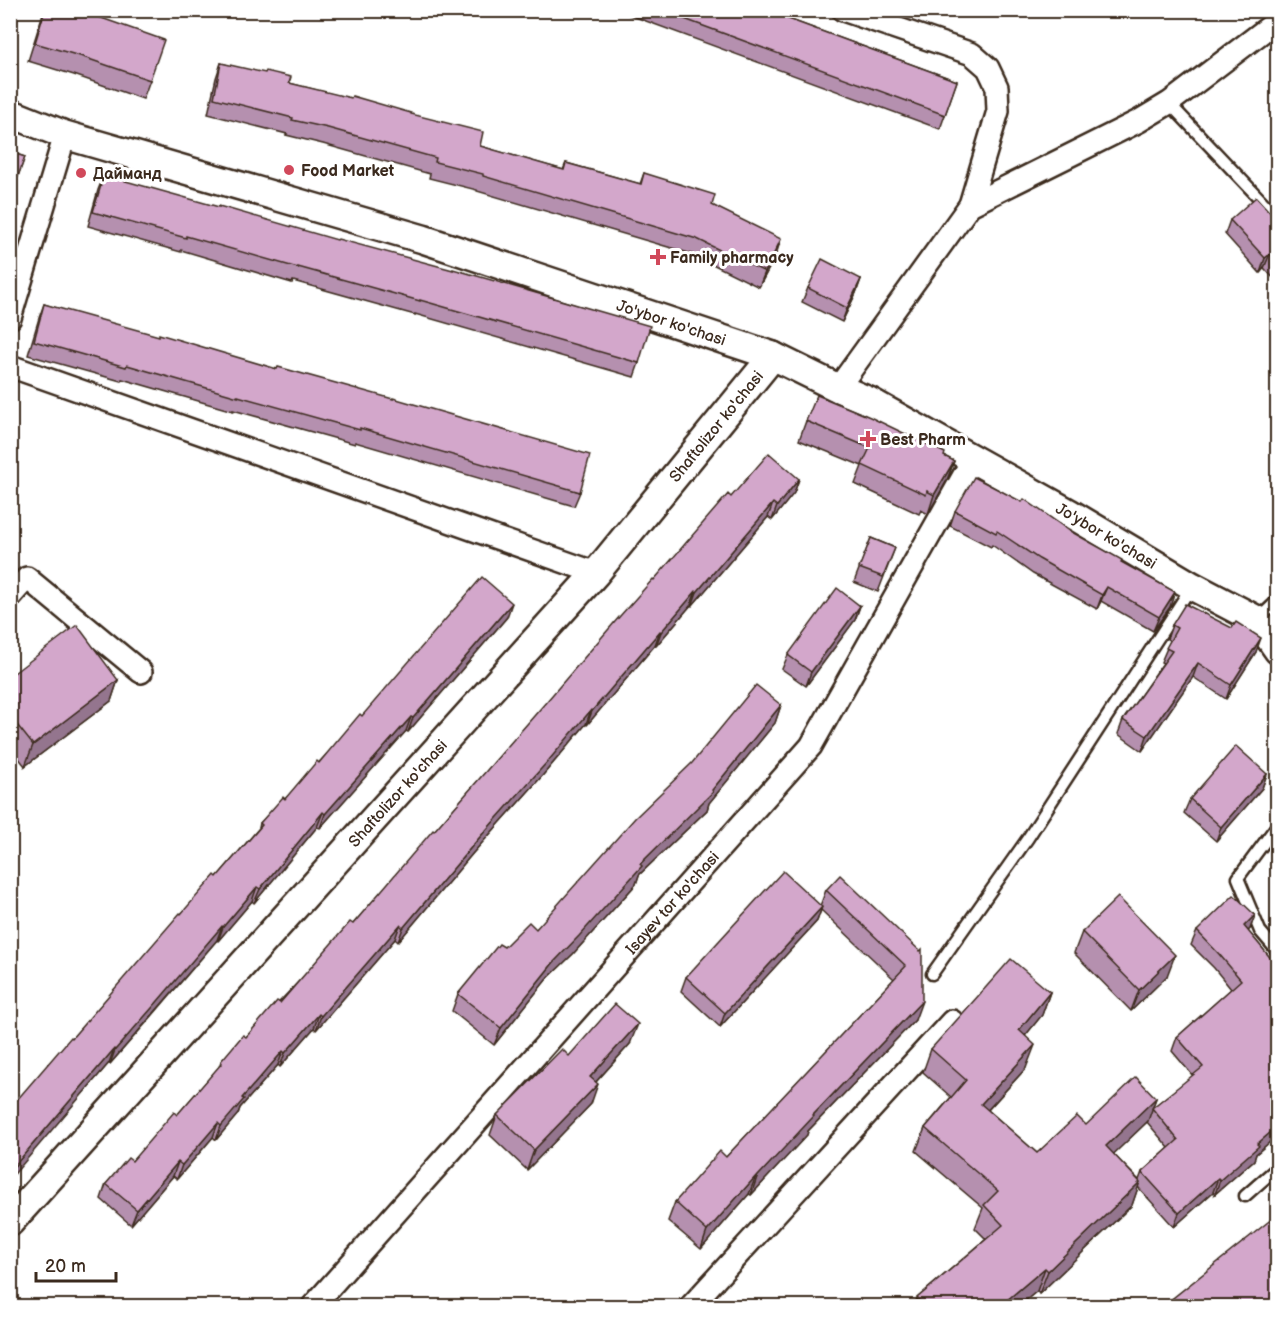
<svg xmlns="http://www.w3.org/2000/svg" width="1288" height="1317" font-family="'Balsamiq Sans',sans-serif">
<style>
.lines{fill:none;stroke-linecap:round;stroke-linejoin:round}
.service-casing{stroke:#3b2a1e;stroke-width:15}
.minor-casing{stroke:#3b2a1e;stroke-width:26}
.tertiary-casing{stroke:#3b2a1e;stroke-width:32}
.service{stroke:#fff;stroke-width:10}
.minor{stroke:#fff;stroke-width:21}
.tertiary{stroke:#fff;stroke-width:27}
.wall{fill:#b590af;stroke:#3b2a1e;stroke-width:1.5;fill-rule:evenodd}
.shaded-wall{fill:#94758e;stroke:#3b2a1e;stroke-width:1.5}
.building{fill:#d3a7cb;stroke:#3b2a1e;stroke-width:1.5}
.poi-dot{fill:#d1495b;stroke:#fff;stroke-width:2}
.labels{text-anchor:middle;stroke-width:6;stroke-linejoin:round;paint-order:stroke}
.poi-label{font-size:16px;font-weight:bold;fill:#3b2a1e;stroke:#fff;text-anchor:start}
.street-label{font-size:16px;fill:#3b2a1e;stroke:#fff}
</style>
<rect width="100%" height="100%" fill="#fff"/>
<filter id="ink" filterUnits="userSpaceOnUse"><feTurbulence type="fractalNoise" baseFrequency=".0167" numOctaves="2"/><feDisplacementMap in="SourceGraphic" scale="12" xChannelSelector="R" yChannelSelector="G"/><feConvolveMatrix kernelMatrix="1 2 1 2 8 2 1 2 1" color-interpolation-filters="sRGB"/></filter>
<g filter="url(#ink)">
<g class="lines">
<defs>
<g id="service">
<path d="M1169,103L1278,218"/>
<path d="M1257,620L1278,600"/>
<path d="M1278,824L1238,878L1260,931L1278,952"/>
<path d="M932,974L1028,838L1192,586"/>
<path d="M1245,1196L1278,1167"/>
</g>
<g id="minor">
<path d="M843,10L972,54L988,68L997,87L998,111L970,205"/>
<path d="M10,318L65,135"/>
<path d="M10,366L596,573"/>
<path d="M838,388L970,205L1139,121L1169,103L1278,20"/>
<path d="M10,597L27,578L141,672"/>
<path id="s1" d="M313,1306L811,746L973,459"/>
<path d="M691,1306L952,1021"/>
</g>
<g id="tertiary">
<path id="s2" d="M10,113L65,135L423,239L773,356L838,388L869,401L1071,514L1192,586L1257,620L1278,650"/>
<path id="s3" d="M10,1222L596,573L773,356"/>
</g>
</defs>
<use href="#service" class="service-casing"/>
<use href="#minor" class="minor-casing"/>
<use href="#tertiary" class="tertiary-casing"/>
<use href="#service" class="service"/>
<use href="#minor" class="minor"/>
<use href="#tertiary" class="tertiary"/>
</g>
<g class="wall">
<path d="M44,10H95L93,15L150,80L143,99L74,75L28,61Z"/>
<path d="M616,10H764L957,81L940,129Z"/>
<path d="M221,63L289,83L411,114L480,146L563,170L566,163L640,184L644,173L712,205L776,255L759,287L692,254L477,191V190L429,178L430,174L323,144L286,135L287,134L208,114L216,78Z"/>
<path d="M10,152L25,157L10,198Z"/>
<path d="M104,175L639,363L634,377L415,314V315L293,281L292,283L181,250V252L88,226L98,190Z"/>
<path d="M1230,220L1278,221V283L1264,268L1260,273L1225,234Z"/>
<path d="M861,279L856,293L842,322L802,302L808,288Z"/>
<path d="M44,304L580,492L574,506L355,442V444L233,410V411L122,379L121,381L28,355L39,318Z"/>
<path d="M806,421L944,456L954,461L947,480L928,514L921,510L919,514L855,484L862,466L799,440Z"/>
<path d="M799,479L794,493L772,520L768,517L692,606L691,605L656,646L655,645L587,725L586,724L543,775L473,853L398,942L395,939L316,1030L314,1028L280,1067L278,1065L240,1108L238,1114L216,1140L213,1137L177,1179L173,1176L131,1225L101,1199L106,1184L132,1161L177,1115L219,1067L221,1061L246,1037L353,924L434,831L654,580L731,497Z"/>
<path d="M955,511L1070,531L1121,562L1170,607L1153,631L1101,601L1097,609L1033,574L992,545L991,547L950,526Z"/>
<path d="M871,538L895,548L878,592L854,582Z"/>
<path d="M860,606L855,620L806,686L782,669L788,655Z"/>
<path d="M507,617L408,732L406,731L320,828L317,827L254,903L252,901L218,941L217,940L147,1022L110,1064L109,1063L57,1123L72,1038L181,914L217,877L259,828L260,823L285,799L362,716Z"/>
<path d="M1172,625L1256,652L1226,699L1193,677L1142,751L1118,734L1123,720L1163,663L1161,662L1170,641L1167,639Z"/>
<path d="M10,676L118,680L111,701L25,766L10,747Z"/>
<path d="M781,705L775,723L709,803L707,810L639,875L636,884L573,954L546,980L494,1045L452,1011L458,994L504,947L536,929Z"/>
<path d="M1267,774L1262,788L1216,841L1184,813L1190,799Z"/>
<path d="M1278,849V871L1270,865L1276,851Z"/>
<path d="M826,890L920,951L915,1020L808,1131L807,1135L751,1195L749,1194L701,1249L668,1221L675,1202L726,1157L894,979L821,910L817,921L720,1027L681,991L686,977L820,906Z"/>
<path d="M1255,915L1250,929L1248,931L1278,967V1135L1256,1154L1254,1160L1215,1194L1213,1192L1174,1227L1138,1187L1132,1205L1039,1294L1037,1291L1019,1306H914L917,1298L986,1239L975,1228L983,1208L916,1151L925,1128L951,1097L923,1072L931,1049L1050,992L1042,1015L1025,1036L1026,1068L988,1110L1037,1153L1086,1125L1156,1098L1152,1108L1193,1076L1172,1051L1177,1037L1231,989L1214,968L1191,945L1197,931ZM1148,1121L1147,1122L1169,1148L1142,1172L1139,1180L1113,1154Z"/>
<path d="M1082,932L1167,976L1131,1011L1074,953Z"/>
<path d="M630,1044L596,1082L591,1104L527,1170L490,1135L497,1115L569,1056Z"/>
</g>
<g class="shaded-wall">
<path d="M781,239L776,255L759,287L765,272Z"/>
<path d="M1270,254L1264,268L1260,273L1265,258Z"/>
<path d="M861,279L856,293L842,322L847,308Z"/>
<path d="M954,461L947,480L928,514L934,495Z"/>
<path d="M799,479L794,493L772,520L777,506Z"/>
<path d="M773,503L768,517L692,606L697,592Z"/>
<path d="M1107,587L1101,601L1097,609L1102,595Z"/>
<path d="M696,591L691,605L656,646L661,632Z"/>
<path d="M1175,592L1170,607L1153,631L1159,617Z"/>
<path d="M512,603L507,617L408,732L413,718Z"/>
<path d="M860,606L855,620L806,686L811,672Z"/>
<path d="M660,631L655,645L587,725L592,711Z"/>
<path d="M1261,638L1256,652L1226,699L1231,685Z"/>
<path d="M1198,663L1193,677L1142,751L1147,736Z"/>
<path d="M118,680L111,701L25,766L33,745Z"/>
<path d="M781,705L775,723L709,803L707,810L639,875L636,884L573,954L546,980L494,1045L501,1028L553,963L640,864L712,790Z"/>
<path d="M591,710L586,724L543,775L473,853L398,942L403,928L479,838Z"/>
<path d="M411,717L406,731L320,828L325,814Z"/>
<path d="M1267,774L1262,788L1216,841L1221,827Z"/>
<path d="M323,812L317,827L254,903L260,889Z"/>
<path d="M257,887L252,901L218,941L223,927Z"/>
<path d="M822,907L817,921L720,1027L725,1013Z"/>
<path d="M1255,915L1250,929L1239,940L1244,926Z"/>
<path d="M400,925L395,939L316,1030L321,1016Z"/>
<path d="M222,926L217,940L110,1064L115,1050Z"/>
<path d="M1175,955L1167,976L1131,1011L1139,990Z"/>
<path d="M1050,992L1042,1015L1011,1053L1019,1030Z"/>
<path d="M922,1001L915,1020L808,1131L807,1135L751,1195L757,1177L813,1115Z"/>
<path d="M319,1014L314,1028L280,1067L285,1053Z"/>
<path d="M638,1024L630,1044L583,1096L590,1077Z"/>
<path d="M1035,1045L1026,1068L972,1127L981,1104Z"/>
<path d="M114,1049L109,1063L10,1179V1171Z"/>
<path d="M283,1051L278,1065L240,1108L238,1114L216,1140L221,1126L242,1098Z"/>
<path d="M598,1084L591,1104L527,1170L534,1150Z"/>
<path d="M1156,1098L1148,1121L1098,1169L1106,1146Z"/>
<path d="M218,1123L213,1137L177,1179L182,1165Z"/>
<path d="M1278,1126V1135L1256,1154L1254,1160L1215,1194L1220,1180L1257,1144Z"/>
<path d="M178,1162L173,1176L131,1225L137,1210Z"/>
<path d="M756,1176L749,1194L701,1249L707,1231Z"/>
<path d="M1218,1178L1213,1192L1174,1227L1179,1213Z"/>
<path d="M1140,1182L1132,1205L1039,1294L1048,1271Z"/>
<path d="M1045,1268L1037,1291L1019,1306H1000Z"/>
</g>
<g class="building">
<path d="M45,10H95L93,15L164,40L150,80L80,56L35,43Z"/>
<path d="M660,10H764L957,81L945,115Z"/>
<path d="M221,63L265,73L266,71L291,77L289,83L351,98L352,96L411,113V114L483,132L480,146L564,170L566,163L641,184L644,173L715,195L712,205L781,239L765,272L697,239L483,176V174L435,162L436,158L328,128L292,120L293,118L214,98Z"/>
<path d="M10,152L25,157L14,187L10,186Z"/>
<path d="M104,175L219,207V206L337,240L338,239L453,270V269L650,326L639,363L420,300V301L298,267V268L186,236V238L93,212Z"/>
<path d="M1256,197L1278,221V263L1270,254L1265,258L1230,220Z"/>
<path d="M822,259L861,279L847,308L808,288Z"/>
<path d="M44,304L159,336V334L277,369L278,367L393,399V398L590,455L580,492L360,428V430L238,396V397L127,365L126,367L34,341Z"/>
<path d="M817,395L870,417L945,453L944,456L954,461L934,495L927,491L926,495L862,465L870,448L806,421Z"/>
<path d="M769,453L799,479L777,506L773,503L697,592L696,591L661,632L660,631L592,711L591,710L549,760L479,838L403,928L400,925L321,1016L319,1014L285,1053L283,1051L242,1098L244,1099L221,1126L218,1123L182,1165L178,1162L137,1210L106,1184L128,1158L132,1161L174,1112L177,1115L222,1063L221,1061L243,1035L246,1037L277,1001L280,1003L350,922L353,924L433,830L434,831L541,708L620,616L653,579L654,580L728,494L731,497Z"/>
<path d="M974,477L1022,502L1024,499L1070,531L1122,560L1121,562L1175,592L1159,617L1107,587L1102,595L1039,559L997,531L996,533L955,511Z"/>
<path d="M871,538L895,548L883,577L859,568Z"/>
<path d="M482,577L512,603L413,718L411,717L325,814L323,812L260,889L257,887L223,927L222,926L152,1008L115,1050L114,1049L10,1171V1108L71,1037L72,1038L180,913L181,914L215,875L217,877L262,825L260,823L283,797L285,799L317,761L319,763L360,714L362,716Z"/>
<path d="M837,588L860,606L811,672L788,655Z"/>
<path d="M1185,604L1232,628L1236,622L1261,638L1231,685L1198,663L1147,736L1123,720L1172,651L1166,648L1177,628L1172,625Z"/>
<path d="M77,625L118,680L33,745L10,716V676Z"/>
<path d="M756,685L781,705L712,790L713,792L640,864L642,866L579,936L553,963L501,1028L458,994L499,944L504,947L529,922L536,929L635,818L692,763Z"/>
<path d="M1236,746L1267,774L1221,827L1190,799Z"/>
<path d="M783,871L822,907L725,1013L686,977Z"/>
<path d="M840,875L920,951L922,949V1001L813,1115L814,1116L757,1177L756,1176L707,1231L675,1202L720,1151L726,1157L906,966L826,890Z"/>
<path d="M1234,895L1255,915L1244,926L1278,967V1126L1257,1144L1259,1146L1220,1180L1218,1178L1179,1213L1142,1172L1178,1140L1152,1108L1203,1067L1177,1037L1241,980L1219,954L1197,931Z"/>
<path d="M1118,897L1175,955L1139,990L1082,932Z"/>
<path d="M1011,959L1050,992L1019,1030L1035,1045L981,1104L1037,1153L1077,1116L1086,1125L1136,1077L1156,1098L1106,1146L1140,1182L1048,1271L1045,1268L1000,1306H924L917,1298L1003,1225L984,1205L998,1191L925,1128L966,1080L931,1049Z"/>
<path d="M615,1004L638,1024L590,1077L598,1084L534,1150L497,1115L562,1049L569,1056Z"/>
<path d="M1278,1214V1303L1273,1306H1171L1168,1302Z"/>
</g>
</g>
<g class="poi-dot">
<circle cx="289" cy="170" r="6"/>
<circle cx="81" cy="173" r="6"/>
<path d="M655 248h6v6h6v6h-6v6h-6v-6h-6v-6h6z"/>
<path d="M865 430h6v6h6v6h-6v6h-6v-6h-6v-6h6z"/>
</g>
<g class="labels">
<g class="poi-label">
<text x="301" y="176">Food Market</text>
<text x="93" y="179">Дайманд</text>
<text x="670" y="263">Family pharmacy</text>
<text x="880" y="445">Best Pharm</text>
</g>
<g class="street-label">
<text dy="6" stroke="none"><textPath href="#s2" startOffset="694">Jo'ybor ko'chasi</textPath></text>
<text dy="6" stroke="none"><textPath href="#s3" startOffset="1064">Shaftolizor ko'chasi</textPath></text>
<text dy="6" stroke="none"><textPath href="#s2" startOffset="1180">Jo'ybor ko'chasi</textPath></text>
<text dy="6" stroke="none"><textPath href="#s3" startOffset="578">Shaftolizor ko'chasi</textPath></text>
<text dy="6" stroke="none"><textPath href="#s1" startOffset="540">Isayev tor ko'chasi</textPath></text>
</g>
</g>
<rect width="1288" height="1317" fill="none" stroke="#fff" stroke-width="36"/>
<rect x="18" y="18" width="1252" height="1281" fill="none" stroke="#3b2a1e" stroke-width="2" filter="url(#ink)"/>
<path d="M36 1272v9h80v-9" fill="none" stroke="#3b2a1e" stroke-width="3"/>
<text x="45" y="1272" font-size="18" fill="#3b2a1e" stroke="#ffffff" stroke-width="4.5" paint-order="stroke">20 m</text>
</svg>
